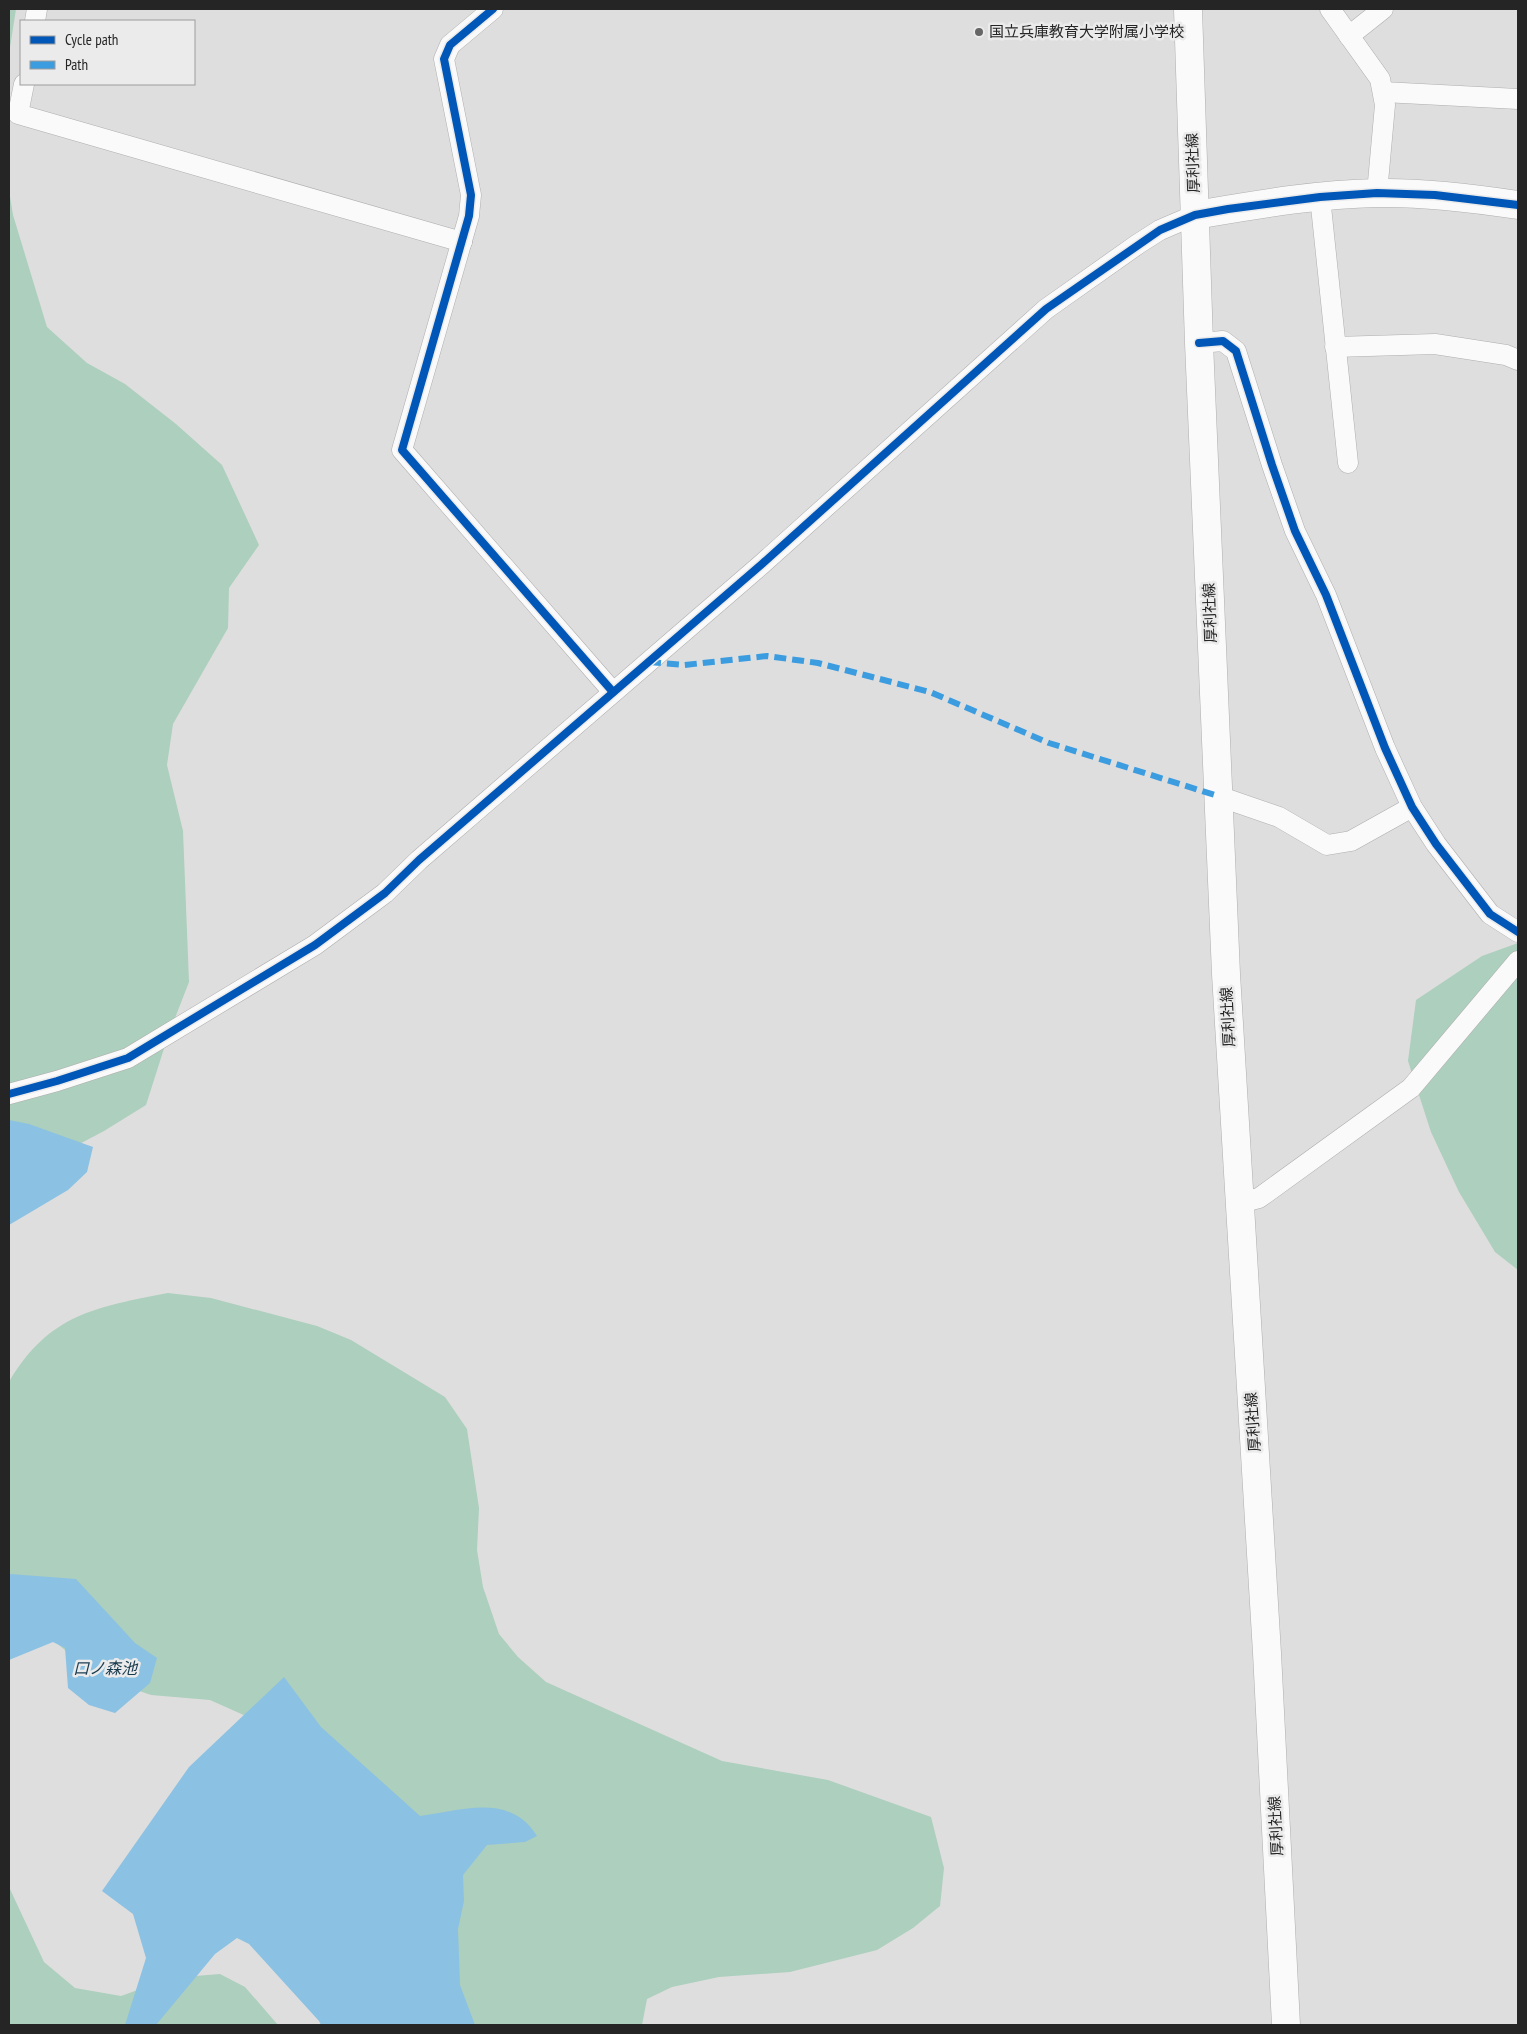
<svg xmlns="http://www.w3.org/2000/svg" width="1527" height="2034" font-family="'PT Sans Narrow','Noto Sans JP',sans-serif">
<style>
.green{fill:#adcfbd}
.water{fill:#8bc1e2}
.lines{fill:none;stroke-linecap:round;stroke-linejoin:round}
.street-casing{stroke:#aeaeaf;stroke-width:21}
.secondary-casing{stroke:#aeaeaf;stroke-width:29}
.street{stroke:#fafafa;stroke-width:20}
.secondary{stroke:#fafafa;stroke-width:28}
.quiet{stroke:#3c9ce0;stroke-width:6;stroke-dasharray:12 6;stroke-linecap:butt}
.cycleway-casing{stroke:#ebebec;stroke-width:11}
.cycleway{stroke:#0057b8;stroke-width:8}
.poi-dot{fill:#666;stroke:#ebebec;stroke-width:2}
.labels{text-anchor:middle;stroke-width:5;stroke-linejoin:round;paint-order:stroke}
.poi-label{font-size:15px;fill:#252525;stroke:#ebebec;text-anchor:start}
.street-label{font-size:15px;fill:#252525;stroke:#ebebec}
.water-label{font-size:16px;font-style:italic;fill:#183a4e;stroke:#ebebec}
</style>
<rect width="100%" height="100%" fill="#dededf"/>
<g class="green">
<path d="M9,9H16L9,54Z"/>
<path d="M9,190L13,215L47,327L87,363L125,384L176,424L222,465L259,545L229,588L228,628L173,724L167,765L183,831L189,982L168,1036L146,1105L104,1131L51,1159L9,1161Z"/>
<path d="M1518,943V1270L1495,1252L1459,1192L1431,1132L1408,1061L1416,1000L1482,956Z"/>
<path d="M168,1293L211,1298L317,1326L351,1340L445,1397L467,1429L479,1508L477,1550L483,1587L499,1634L518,1657L546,1682L722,1761L828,1780L931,1817L944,1868L940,1906L913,1928L877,1950L790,1972L719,1977L672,1987L647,1999L642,2025H471L277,1730L210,1700L151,1695L96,1676L29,1620L9,1594V1382C49,1314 96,1307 168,1293Z"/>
<path d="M9,1887L44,1962L75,1988L121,1996L171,1978L220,1974L245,1987L278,2025H9Z"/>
</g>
<g class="water">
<path d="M9,1120L29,1124L93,1147L87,1172L68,1190L9,1225Z"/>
<path d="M9,1572L10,1574L76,1579L135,1643L157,1658L150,1683L115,1713L89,1705L68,1688L65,1648L53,1642L9,1660Z"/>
<path d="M284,1677L321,1727L420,1816C461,1811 510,1792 537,1836L525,1842L487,1845L463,1875L464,1901L458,1929L460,1985L475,2025H321L319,2021L249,1944L237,1938L215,1954L156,2025H125L146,1958L133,1914L102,1891L189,1767Z"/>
</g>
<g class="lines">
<defs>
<g id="street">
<path d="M493,9L450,45L444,59L471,195L469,216L402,450L613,692"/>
<path d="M1330,9L1380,79L1385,105L1377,193"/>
<path d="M35,21L37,9"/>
<path d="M1349,36L1383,9"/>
<path d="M24,84L18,114L462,242"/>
<path d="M1383,92L1518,99"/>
<path d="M1320,197L1348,463"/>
<path d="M1199,343L1223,341L1236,351L1272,465L1295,531L1326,595L1385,748L1412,807L1436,844L1490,914L1518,932"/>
<path d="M1335,347L1435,344L1506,355L1518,360"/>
<path d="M1218,796L1279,817L1327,845L1351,841L1412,807"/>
<path d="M9,1094L57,1081L128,1058L315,945L385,893L419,860L762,564L1046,309L1138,244L1160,230L1195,215"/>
<path d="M1239,1203L1259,1198L1411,1088L1518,961"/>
</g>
<g id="secondary">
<path d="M1188,9L1199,343L1226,974L1267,1653L1286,2025"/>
<path d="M1195,215C1255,205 1316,194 1377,193C1424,192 1472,198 1518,205"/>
</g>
</defs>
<use href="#street" class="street-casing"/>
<use href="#secondary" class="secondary-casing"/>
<use href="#street" class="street"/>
<use href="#secondary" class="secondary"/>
<path class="quiet" d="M649,662L684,665L767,656L818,663L930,692L1049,743L1218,796"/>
<defs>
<g id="cycleway">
<path d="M493,9L450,45L444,59L471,195L469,216L402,450L613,692"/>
<path d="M1199,343L1223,341L1236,351L1272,465L1295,531L1326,595L1385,748L1412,807L1436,844L1490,914L1518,932"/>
<path d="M9,1094L57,1081L128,1058L315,945L385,893L419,860L762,564L1046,309L1160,230L1195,215L1228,209L1320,197L1377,193L1435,195L1518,205"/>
</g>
</defs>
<use href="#cycleway" class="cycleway-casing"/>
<use href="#cycleway" class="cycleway"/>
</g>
<circle class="poi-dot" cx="979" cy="32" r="5"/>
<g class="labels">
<g class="poi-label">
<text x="989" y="37">国立兵庫教育大学附属小学校</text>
</g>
<g class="street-label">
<text transform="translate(1193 163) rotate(-92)" y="5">厚利社線</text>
<text transform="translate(1210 613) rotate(-92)" y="5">厚利社線</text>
<text transform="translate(1228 1017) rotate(-93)" y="5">厚利社線</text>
<text transform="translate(1253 1422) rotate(-94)" y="5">厚利社線</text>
<text transform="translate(1276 1826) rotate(-93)" y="5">厚利社線</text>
</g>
<g class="water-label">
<text x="105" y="1674">口ノ森池</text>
</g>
</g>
<rect width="1527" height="2034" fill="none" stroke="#252525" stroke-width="20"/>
<rect x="20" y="20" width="175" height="65" fill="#ebebec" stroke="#9c9c9c"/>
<rect x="30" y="36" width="25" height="8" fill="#0057b8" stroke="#9c9c9c"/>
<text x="65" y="45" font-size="15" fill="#252525">Cycle path</text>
<rect x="30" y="61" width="25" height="8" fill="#3c9ce0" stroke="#9c9c9c"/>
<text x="65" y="70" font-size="15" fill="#252525">Path</text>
</svg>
